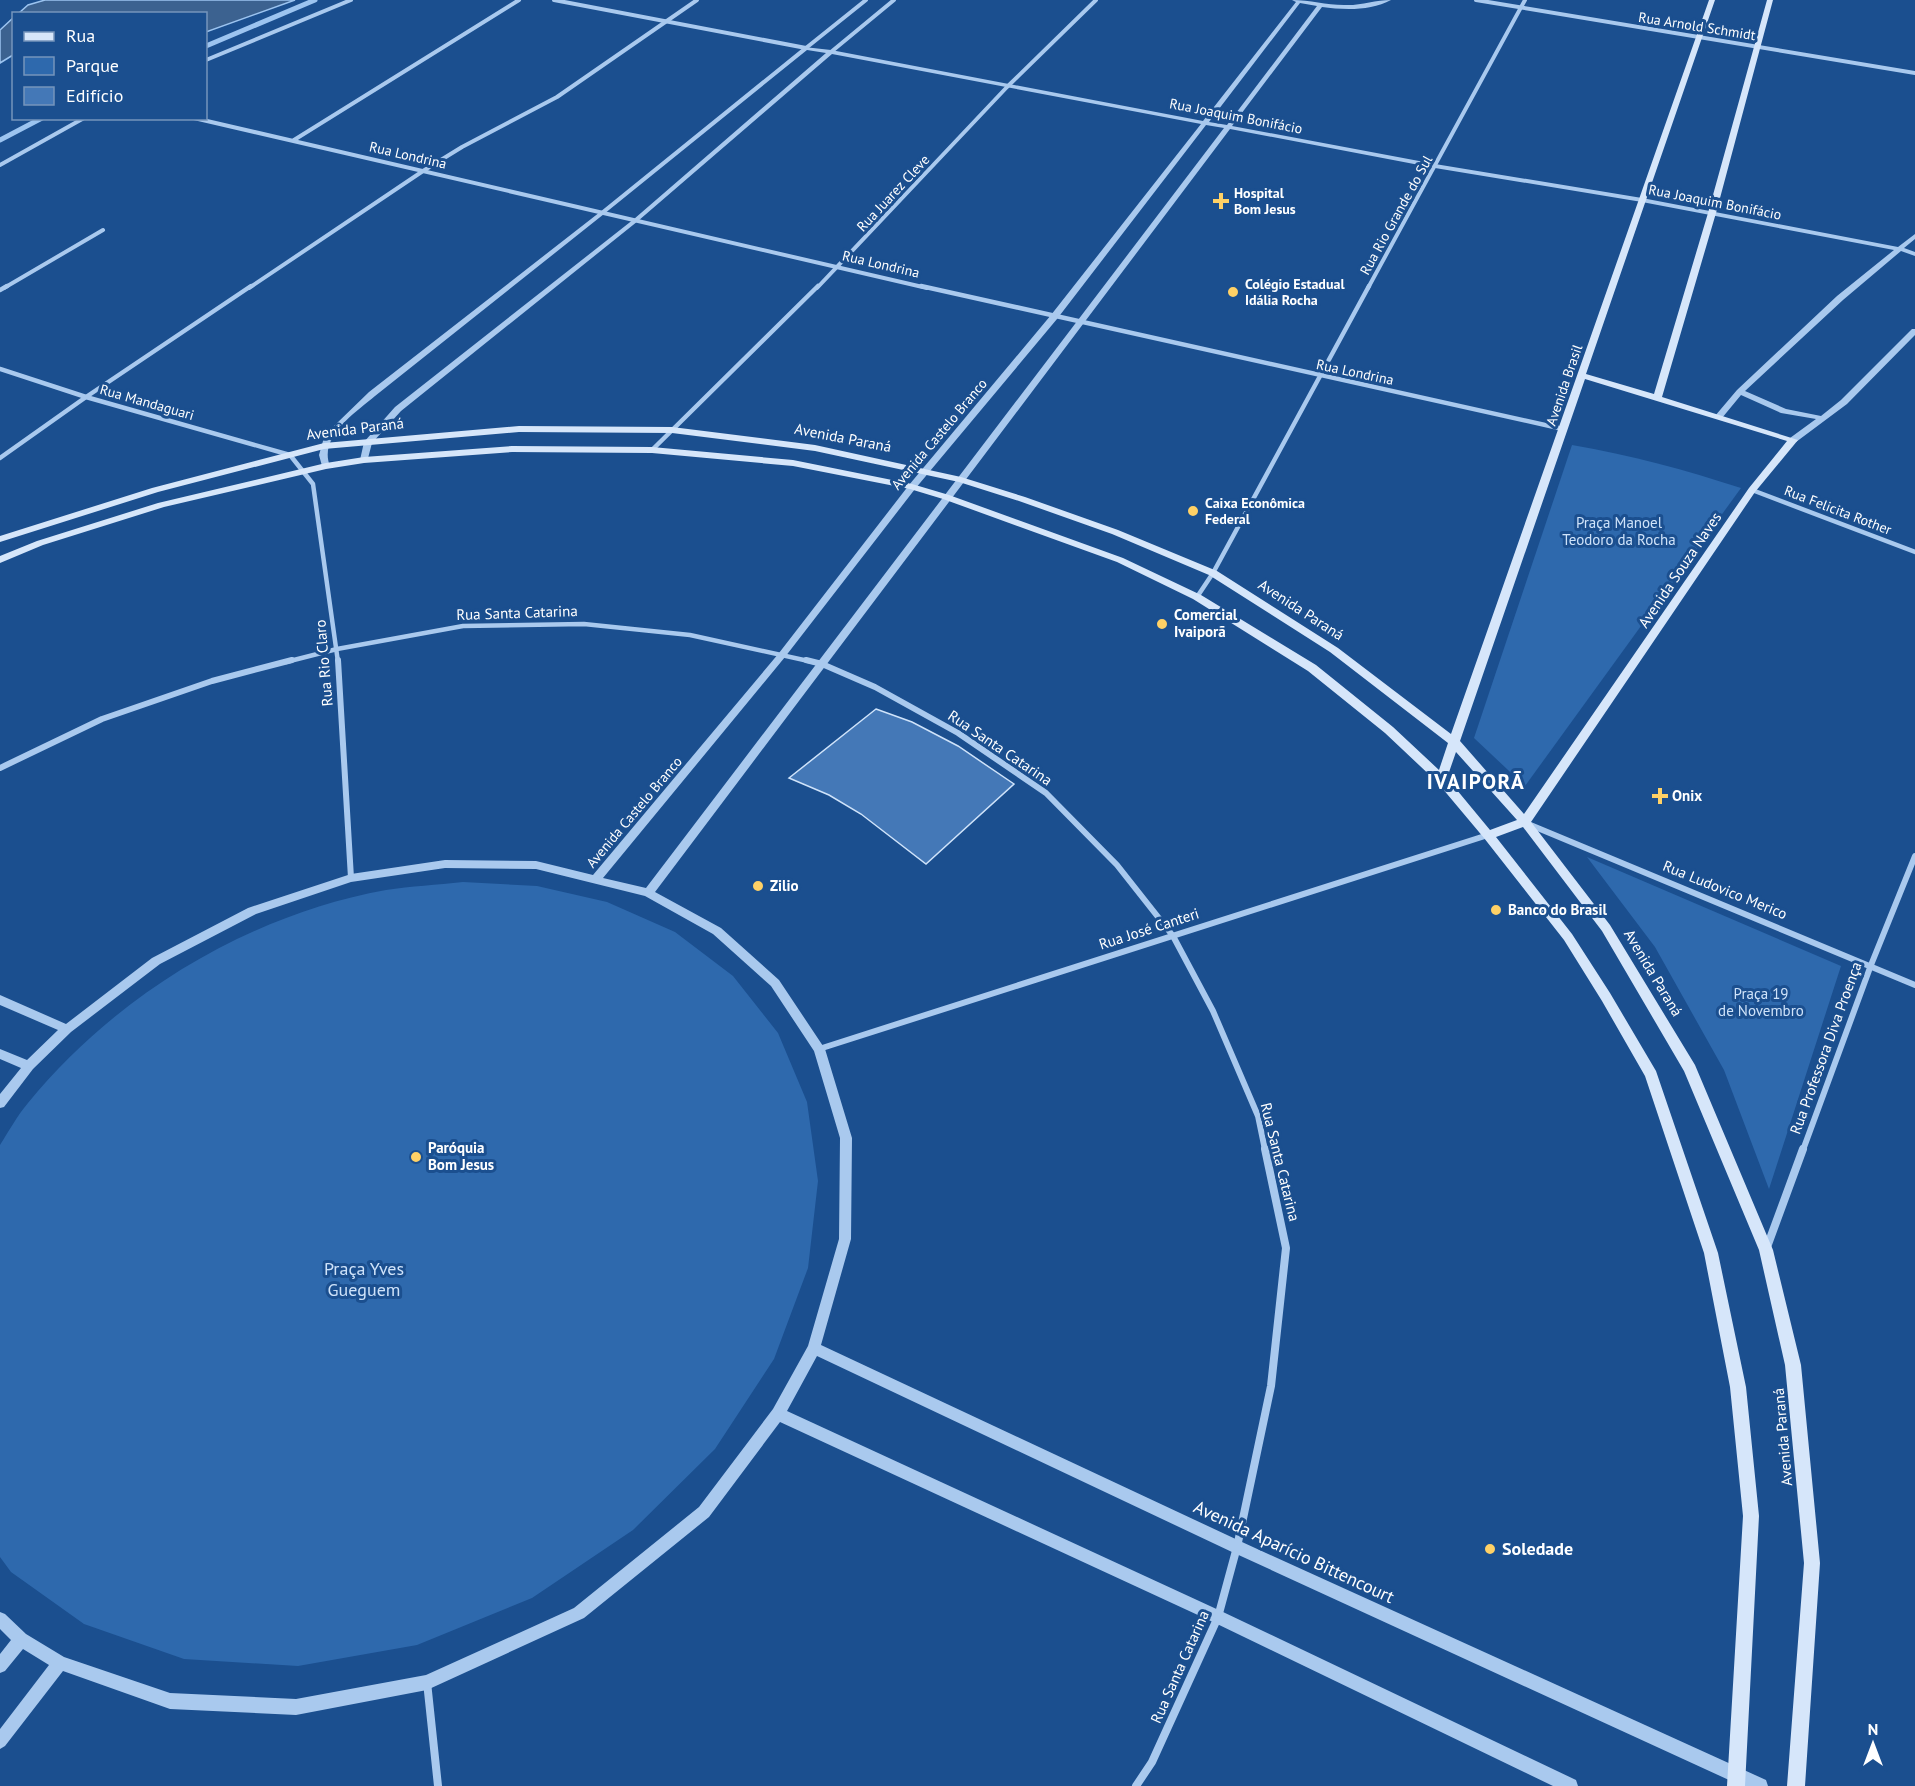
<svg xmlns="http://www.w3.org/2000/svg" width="1915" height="1786" font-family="'PT Sans',sans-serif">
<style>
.green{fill:#2e69ad}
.water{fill:#3c6290;stroke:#9cc4f0;stroke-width:1.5}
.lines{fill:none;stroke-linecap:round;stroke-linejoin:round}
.stream{stroke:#9cc4f0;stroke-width:5}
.building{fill:#4478b7;stroke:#cfe3fa;stroke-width:1.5}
.minor-far3{stroke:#a9c9ee;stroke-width:4}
.minor-far2{stroke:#a9c9ee;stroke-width:4.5}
.minor-far1{stroke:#a9c9ee;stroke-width:6}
.minor{stroke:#a9c9ee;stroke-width:8}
.tertiary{fill:#a9c9ee;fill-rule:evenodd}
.secondary{fill:#d6e6fa;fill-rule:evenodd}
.poi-dot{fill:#ffd166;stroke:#1b4f8f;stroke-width:2}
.labels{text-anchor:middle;stroke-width:6;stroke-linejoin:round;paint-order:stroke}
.far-street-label{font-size:14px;fill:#fff;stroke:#1b4f8f}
.far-poi-label{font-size:14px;font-weight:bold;fill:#fff;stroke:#1b4f8f;text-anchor:start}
.street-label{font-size:15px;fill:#fff;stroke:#1b4f8f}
.park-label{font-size:15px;fill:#cfe3fa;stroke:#1b4f8f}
.poi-label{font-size:15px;font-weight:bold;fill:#fff;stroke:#1b4f8f;text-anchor:start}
.near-park-label{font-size:18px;fill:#cfe3fa;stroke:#1b4f8f}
.near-poi-label{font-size:18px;font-weight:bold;fill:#fff;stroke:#1b4f8f;text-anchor:start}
.near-street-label{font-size:18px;fill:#fff;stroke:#1b4f8f}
.district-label{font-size:21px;font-weight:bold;letter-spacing:1.5px;fill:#fff;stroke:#1b4f8f}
</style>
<rect width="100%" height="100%" fill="#1b4f8f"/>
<g class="green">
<path d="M1572,445C1631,455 1685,470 1741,488L1525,786L1474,738Z"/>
<path d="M1587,857L1841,966L1769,1189L1724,1070L1655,947Z"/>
<path d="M463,882L537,886L607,902L675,932L733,976L778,1033L807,1102L818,1181L808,1268L774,1359L715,1449L633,1530L532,1598L417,1645L298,1666L184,1659L84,1624L11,1572L0,1557V1145C9,1131 17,1116 28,1103C116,995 248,915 386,890C411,886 437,885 463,882Z"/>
</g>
<g class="water">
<path d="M45,0H295L206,32V14L19,13L28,5Z"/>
<path d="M13,18V55L0,63V30Z"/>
</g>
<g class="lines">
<g class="stream">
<path d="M206,46L315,0"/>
<path d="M0,140L42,118"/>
</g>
</g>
<path class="building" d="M876,709L912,722L958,746L1014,784L926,864L861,814L829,795L789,778Z"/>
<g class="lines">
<g class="minor-far3">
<path d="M554,0L806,48L866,0"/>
<path d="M1476,0L1915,73"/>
<path d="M831,52L894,0"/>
<path d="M206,60L351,0"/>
<path d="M194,118L927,288"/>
<path d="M294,140L519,0"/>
<path d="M0,165L84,118"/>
<path d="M4,288L103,230"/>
<path d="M249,288L423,171L462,147L557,97L697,0"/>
<path d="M817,288L1007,87L1096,0"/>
<path d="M1368,288L1525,0"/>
</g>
<g class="minor-far2">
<path d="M921,286L1563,429"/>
<path d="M0,290L7,286"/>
<path d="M0,369L86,397L290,455L313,484L338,662"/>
<path d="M652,450L818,286"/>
<path d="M0,458L86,397L251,286"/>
<path d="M1752,490L1915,552"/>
<path d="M1197,597L1213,573L1369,286"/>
<path d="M286,662L337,649L463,626L584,624L690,635L813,662"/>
</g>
<g class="minor-far1">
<path d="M338,660L351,878"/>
<path d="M806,660L822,664L875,687L958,733L1046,793L1117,865L1173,936L1213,1011L1258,1116L1265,1150"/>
<path d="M0,768L102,719L212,681L292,660"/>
<path d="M1528,824L1915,985"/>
<path d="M819,1049L1488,835"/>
<path d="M1803,1150L1871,965L1915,856"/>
</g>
<g class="minor">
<path d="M1767,1247L1803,1149"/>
<path d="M427,1682L438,1786"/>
<path d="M1136,1786L1152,1762L1218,1617L1237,1547L1271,1386L1286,1248L1265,1149"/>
</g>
<path class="tertiary" d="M1292,0C1310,0 1326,5 1344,5C1360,6 1375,0 1391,0C1371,11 1344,10 1322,7L1232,126L1435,164L1642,198L1898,247L1915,234V239L1904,248L1915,252V256L1901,251L1843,300L1745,391L1786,409L1821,416L1841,400L1912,329H1915V335L1847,404L1796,442H1790V438L1816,419L1781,413L1741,395L1722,418H1716L1715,416L1737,390L1837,296L1894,250L1642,202L1435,168L1230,129L655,892L721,928L779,980L825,1049L852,1138L851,1239L821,1345L1242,1542L1766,1780L1768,1786H1742L1232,1552L817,1356L787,1411L1223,1612L1576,1780L1578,1786H1553L1213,1622L780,1422L709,1517L584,1618L427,1690L296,1715L170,1709L63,1671L5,1746L0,1749V1729L49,1665L23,1649L5,1671L0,1673V1654L11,1640L0,1629V1612L5,1614L26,1634L64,1657L170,1693L296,1699L426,1675L574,1608L699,1507L773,1409L808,1346L839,1239L840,1138L814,1051L771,986L713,934L645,896L536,869L445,868L351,882L256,914L160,964L71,1032L33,1069L4,1107L0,1108V1094L21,1068L0,1059V1049L27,1060L58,1030L0,1005V995L66,1024L152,958L248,908L351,874L445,860L536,861L593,875L779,653L909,485L1051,315L1201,124L832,54L638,221L401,411L372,443L367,462H361L360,460L364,442L395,407L634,219L826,53L807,50L604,214L375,396C356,412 318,437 330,466L326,468L322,466L319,455L323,441L335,425L369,392L600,212L804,47L831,50L1203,121L1296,2ZM1300,3L1317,6L1227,125L1209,122ZM1206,125L1224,128L646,888L603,878L785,657L915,489L1057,319Z"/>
<path class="secondary" d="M1709,0H1715L1586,374L1654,394L1708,213L1767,0H1773L1716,213L1662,397L1798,440L1755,492L1531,822L1610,925L1695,1065L1773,1250L1801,1365L1820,1563L1805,1786H1787L1804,1563L1785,1365L1759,1250L1684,1071L1602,931L1523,827L1496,837L1572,934L1610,993L1656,1071L1718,1253L1746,1387L1759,1516L1745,1786H1727L1743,1516L1730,1387L1704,1253L1645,1076L1602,1001L1564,940L1484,838L1437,782L1385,733L1308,671L1193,599L1117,562L943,499L910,489L793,466L652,453L512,452L364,463L326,469L164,507L43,545L0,563V556L37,541L158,503L326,463L364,457L512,446L652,447L793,460L912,484L949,495L1123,558L1201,595L1316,665L1393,727L1439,770L1448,743L1330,652L1209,575L1112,534L1019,501L959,482L815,451L672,433L519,432L324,449L158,492L0,542V536L152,488L324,443L519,426L672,427L815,445L961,477L1025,497L1118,530L1217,571L1338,648L1451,734ZM1585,379L1787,441L1749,488L1524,814L1460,741ZM1456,752L1517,820L1490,830L1447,778Z"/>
</g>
<g class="poi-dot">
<path d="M1218 192h6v6h6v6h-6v6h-6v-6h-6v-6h6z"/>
<circle cx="1233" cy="292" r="6"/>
<circle cx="1193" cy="511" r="6"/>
<circle cx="1162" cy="624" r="6"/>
<path d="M1657 787h6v6h6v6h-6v6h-6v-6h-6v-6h6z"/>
<circle cx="758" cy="886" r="6"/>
<circle cx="1496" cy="910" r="6"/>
<circle cx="416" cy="1157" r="6"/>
<circle cx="1490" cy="1549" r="6"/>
</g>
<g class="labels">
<g class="far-street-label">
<text transform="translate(1697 26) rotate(9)" y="5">Rua Arnold Schmidt</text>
<text transform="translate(1236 116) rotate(11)" y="5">Rua Joaquim Bonifácio</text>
<text transform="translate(408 155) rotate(13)" y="5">Rua Londrina</text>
<text transform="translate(893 193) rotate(-47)" y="5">Rua Juarez Cleve</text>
<text transform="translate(1715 202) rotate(11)" y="5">Rua Joaquim Bonifácio</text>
<text transform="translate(1396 215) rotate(-61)" y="5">Rua Rio Grande do Sul</text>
<text transform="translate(881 264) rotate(13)" y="5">Rua Londrina</text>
<text transform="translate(1355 372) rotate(12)" y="5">Rua Londrina</text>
<text transform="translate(1564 385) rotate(-71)" y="5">Avenida Brasil</text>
<text transform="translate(147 402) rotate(16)" y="5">Rua Mandaguari</text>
<text transform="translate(939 434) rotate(-50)" y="5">Avenida Castelo Branco</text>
<text transform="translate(1838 510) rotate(21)" y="5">Rua Felicita Rother</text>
<text transform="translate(634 812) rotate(-50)" y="5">Avenida Castelo Branco</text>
</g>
<g class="far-poi-label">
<text x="1234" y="198">Hospital<tspan x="1234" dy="16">Bom Jesus</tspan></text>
<text x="1245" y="289">Colégio Estadual<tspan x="1245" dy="16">Idália Rocha</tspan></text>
<text x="1205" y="508">Caixa Econômica<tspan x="1205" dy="16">Federal</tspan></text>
</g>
<g class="street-label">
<text transform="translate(355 429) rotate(-7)" y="5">Avenida Paraná</text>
<text transform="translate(843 438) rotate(11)" y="5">Avenida Paraná</text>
<text transform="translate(1680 570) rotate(-56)" y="5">Avenida Souza Naves</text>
<text transform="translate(1301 610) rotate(33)" y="5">Avenida Paraná</text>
<text transform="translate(517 613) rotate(-2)" y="5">Rua Santa Catarina</text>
<text transform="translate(324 663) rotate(-95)" y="5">Rua Rio Claro</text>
<text transform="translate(1000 748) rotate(34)" y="5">Rua Santa Catarina</text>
<text transform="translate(1725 890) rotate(22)" y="5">Rua Ludovico Merico</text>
<text transform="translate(1149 929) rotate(-18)" y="5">Rua José Canteri</text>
<text transform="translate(1653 973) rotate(59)" y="5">Avenida Paraná</text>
<text transform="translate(1826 1048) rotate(-70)" y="5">Rua Professora Diva Proença</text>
<text transform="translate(1280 1162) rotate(76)" y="5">Rua Santa Catarina</text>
<text transform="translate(1783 1437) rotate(-95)" y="5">Avenida Paraná</text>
<text transform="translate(1180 1667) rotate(-66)" y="5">Rua Santa Catarina</text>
</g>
<g class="park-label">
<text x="1619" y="528">Praça Manoel<tspan x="1619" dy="17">Teodoro da Rocha</tspan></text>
<text x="1761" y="999">Praça 19<tspan x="1761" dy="17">de Novembro</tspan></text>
</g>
<g class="poi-label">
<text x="1174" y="620">Comercial<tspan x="1174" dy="17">Ivaiporã</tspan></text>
<text x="1672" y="801">Onix</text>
<text x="770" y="891">Zilio</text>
<text x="1508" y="915">Banco do Brasil</text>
<text x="428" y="1153">Paróquia<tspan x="428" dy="17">Bom Jesus</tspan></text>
</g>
<g class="near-park-label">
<text x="364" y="1275">Praça Yves<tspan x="364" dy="21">Gueguem</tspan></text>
</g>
<g class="near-poi-label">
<text x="1502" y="1555">Soledade</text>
</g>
<g class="near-street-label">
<text transform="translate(1294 1552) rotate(25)" y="6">Avenida Aparício Bittencourt</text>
</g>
<g class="district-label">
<text x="1476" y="789">IVAIPORÃ</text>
</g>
</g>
<rect x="12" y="12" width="195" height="108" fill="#1b4f8f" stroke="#7695bc" stroke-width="1.5"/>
<rect x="24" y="32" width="30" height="9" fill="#d6e6fa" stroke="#7695bc" stroke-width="1.5"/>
<text x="66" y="42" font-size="18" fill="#ffffff">Rua</text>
<rect x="24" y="57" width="30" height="18" fill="#2e69ad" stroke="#7695bc" stroke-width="1.5"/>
<text x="66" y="72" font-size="18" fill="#ffffff">Parque</text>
<rect x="24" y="87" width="30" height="18" fill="#4478b7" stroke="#7695bc" stroke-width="1.5"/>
<text x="66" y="102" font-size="18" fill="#ffffff">Edifício</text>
<g transform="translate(1873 1744)" stroke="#1b4f8f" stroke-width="4.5" paint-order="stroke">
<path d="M0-4.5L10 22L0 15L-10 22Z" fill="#ffffff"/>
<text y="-9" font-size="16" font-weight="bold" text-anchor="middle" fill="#ffffff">N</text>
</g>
</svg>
